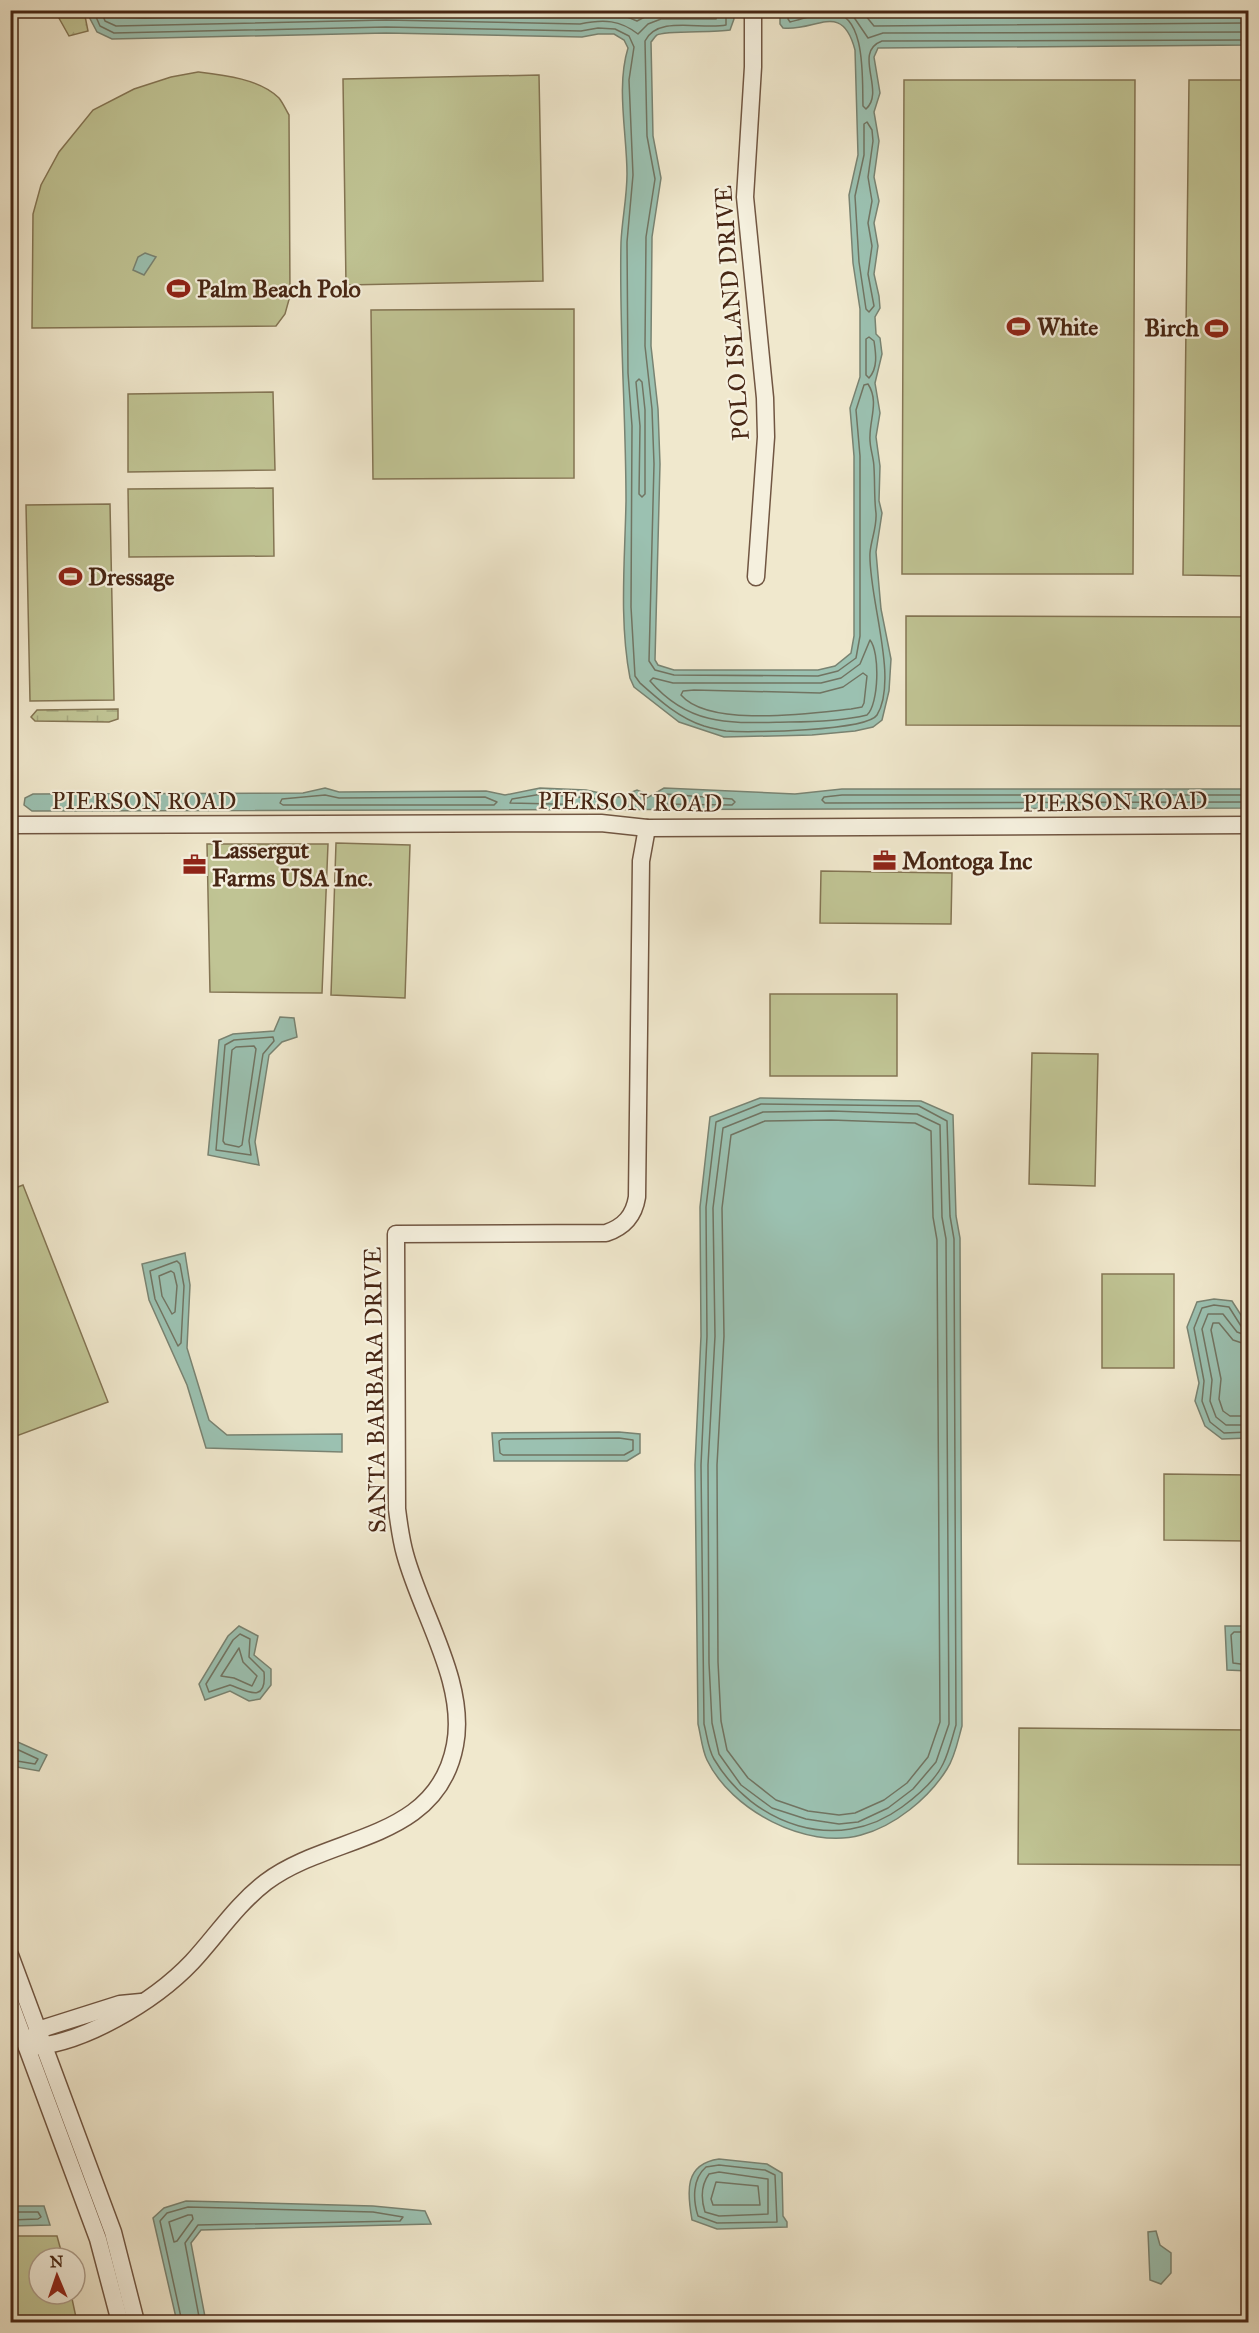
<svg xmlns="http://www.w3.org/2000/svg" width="1259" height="2333" font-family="'IM FELL Great Primer',serif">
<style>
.green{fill:#c0c494;stroke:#847554;stroke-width:1.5}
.forest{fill:url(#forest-firs);stroke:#847554;stroke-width:1.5}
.wetland{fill:url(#wetland-marsh);stroke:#847554;stroke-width:1.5}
.water{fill:#9bc1b1;stroke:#798372;stroke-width:1.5}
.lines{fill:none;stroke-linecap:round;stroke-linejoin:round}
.shore{stroke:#717462;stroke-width:1.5}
.minor-casing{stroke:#715642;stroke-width:19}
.minor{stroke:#f5f0de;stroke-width:16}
.labels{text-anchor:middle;stroke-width:4.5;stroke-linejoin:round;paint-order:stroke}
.poi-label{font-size:24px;font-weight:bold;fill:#472614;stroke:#f5f0de;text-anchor:start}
.street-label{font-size:24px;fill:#472614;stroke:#f5f0de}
</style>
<defs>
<pattern id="forest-firs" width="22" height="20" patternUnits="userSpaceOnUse" patternTransform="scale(1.5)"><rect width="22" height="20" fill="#c0c494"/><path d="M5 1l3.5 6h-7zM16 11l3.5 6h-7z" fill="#a6a87f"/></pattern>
<pattern id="wetland-marsh" width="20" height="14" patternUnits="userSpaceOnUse" patternTransform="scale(1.5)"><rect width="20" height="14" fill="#c0c494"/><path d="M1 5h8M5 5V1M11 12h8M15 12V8" fill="none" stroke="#a6a87f"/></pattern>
</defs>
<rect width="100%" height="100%" fill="#f0e8cd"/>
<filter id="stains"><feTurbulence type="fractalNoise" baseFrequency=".00333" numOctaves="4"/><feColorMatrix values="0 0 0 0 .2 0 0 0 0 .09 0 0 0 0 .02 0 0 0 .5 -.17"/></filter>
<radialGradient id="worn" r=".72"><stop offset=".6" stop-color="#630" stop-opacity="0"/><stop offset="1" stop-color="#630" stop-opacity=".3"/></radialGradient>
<g class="green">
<path d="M198,72C224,75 260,79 279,98C283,103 286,110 289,115L290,296L285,314L276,326L32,328L33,214L41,185L59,152L93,110L134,89L171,77Z"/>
<path d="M539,75L543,281L346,285L343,79Z"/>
<path d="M904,80H1135L1133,574H902Z"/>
<path d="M1189,80H1248V576L1183,575Z"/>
<path d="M574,309V478L373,479L371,310Z"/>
<path d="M273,392L275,470L128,472V394Z"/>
<path d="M273,488L274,556L129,557L128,489Z"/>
<path d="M110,504L114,700L30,701L26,505Z"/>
<path d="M906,616L1248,617V726L906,725Z"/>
<path d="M336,843L410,845L405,998L331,995Z"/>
<path d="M207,844H328L322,993L210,992Z"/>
<path d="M821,871L952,873L951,924L820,923Z"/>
<rect x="770" y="994" width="127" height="82"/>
<path d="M1032,1053L1098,1054L1095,1186L1029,1184Z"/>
<path d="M23,1185L108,1402L11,1438L10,1190Z"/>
<rect x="1102" y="1274" width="72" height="94"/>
<path d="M1164,1474L1248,1475V1541L1164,1540Z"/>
<path d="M1019,1728L1248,1730V1865L1018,1864Z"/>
<path d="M10,2236H57L63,2258H39V2294H71L77,2322H11Z"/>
</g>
<path class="forest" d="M55,11H84L88,31L69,36Z"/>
<path class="wetland" d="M118,709V719L109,722L35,721L31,717L37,710Z"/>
<g class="water">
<path d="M728,11L732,12L734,19L730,30C715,33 664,30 657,35C655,36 653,40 651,42L653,136L661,178L652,237L651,346L658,409L660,464L655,660L658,665L674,670H818L835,666L851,653L854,636V456L850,408L860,377V309L853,263L849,195L858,155L855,50C842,0 816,32 783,28L780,24V17L791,10L1248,11V45L878,48L874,57L880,93L874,112L879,141L874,177L879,201L874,223L878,246L874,274L879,296L880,308L875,317L876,334L880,338L882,354L875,383L880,413L876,437L880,466L879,501L882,513L876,552L881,609L891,659L889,691L882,720L873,727L855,731L812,735L724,737L679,722L634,687L630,678C619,621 625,559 626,501C626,415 619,328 621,242C622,220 627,197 627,174C627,134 616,87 628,48L624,40L614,34H598L582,37L386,33L112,39L97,32L86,11Z"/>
<path d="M145,253L156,257L144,275L133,270L138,257Z"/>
<path d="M325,788L339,792L486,791L505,795L540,788L586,790L619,797L637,790L644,793L647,798L664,788L795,794L842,789H1248V808L32,811L24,805L25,798L33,794L303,793Z"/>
<path d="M280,1017L294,1018L297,1037L282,1042L269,1055L255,1142L259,1165L208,1155L219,1040L233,1034L274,1031Z"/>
<path d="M760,1098L921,1101L953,1115L956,1216L960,1238L962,1726C958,1740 955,1757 947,1769C929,1798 895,1826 861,1835C806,1850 731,1810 707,1760C702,1750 701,1736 698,1724L695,1465L701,1336L700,1207L710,1117Z"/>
<path d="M185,1253L190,1285L187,1348L209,1420L227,1435L342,1434V1452L206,1448L187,1385L149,1300L142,1264Z"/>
<path d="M1214,1299L1232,1301L1248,1326V1438L1222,1439L1205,1426L1195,1401L1199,1383L1187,1327L1197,1302Z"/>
<path d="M619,1432L640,1434V1453L627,1461H494L492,1433Z"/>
<path d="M239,1626L258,1636L254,1655L271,1669V1685L260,1699L249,1701L230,1691L205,1700L199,1684L228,1636Z"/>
<path d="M1225,1626H1248V1671L1227,1670Z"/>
<path d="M11,1739L47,1755L39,1771L17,1767L11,1773Z"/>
<path d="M719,2159L767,2164L782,2173L783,2216L787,2222V2227L717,2229L692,2220C687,2192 684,2164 719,2159Z"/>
<path d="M186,2201L373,2206L425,2211L431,2224L201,2230L191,2243L206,2322H177L153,2218L164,2208Z"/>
<path d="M11,2206H44L50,2225L11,2226Z"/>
<path d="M1156,2231L1160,2245L1171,2253V2273L1161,2284L1150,2280L1148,2232Z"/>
</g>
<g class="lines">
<g class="shore">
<path d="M93,10L100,26L114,33L386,27L581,31L598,28L615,29L629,36L634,47L629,80L633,175L627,242L628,373L632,426L631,607L635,676L640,683C659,700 679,718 704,726C711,728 719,730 726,731C748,733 867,731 877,715C899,679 868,596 870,553C871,540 877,527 876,513C874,498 875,483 874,468C874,457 869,447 870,436C870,418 879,401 868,384L864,385L856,410L860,456V636L856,658L838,671L818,676L674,675L655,670L649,661L654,464L652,409L645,346L646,237L655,179L647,136L645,41C658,15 701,30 726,25V10"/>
<path d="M101,10L105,21L116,26L386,20L580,24C604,19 620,20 638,34L648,24L661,19H716L718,10"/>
<path d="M110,10L118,17L145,18C281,13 416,11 552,15C587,16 604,6 637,21L658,10"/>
<path d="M791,10L788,19L790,22C803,19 818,13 831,13C867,12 862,83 863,106L866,109C886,91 852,52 882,41L1248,40"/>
<path d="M849,10L868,38L883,33L1248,32"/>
<path d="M861,10L874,26L1248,23"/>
<path d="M867,122L872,130L873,141L868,177L872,201L868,223L872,246L868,274L874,306L869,312L866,309L859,262L855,196L864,155V124Z"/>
<path d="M869,337L874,341C876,354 878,368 869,378L866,375V339Z"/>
<path d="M639,379L642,382L645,410V494L642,497L639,494L640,426L636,382Z"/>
<path d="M870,640C880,652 879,704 867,715C842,721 815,722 789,722C733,723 691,728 650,681L653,678L673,683H821L841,678L860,664Z"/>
<path d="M863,673L867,676L864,703L862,707L851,709C811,713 709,728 681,695L683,691L694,690L820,693L843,687Z"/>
<path d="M542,794L600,799L602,802L599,805L510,803L512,799Z"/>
<path d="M665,794L732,799L735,802L732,805L657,804L658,797Z"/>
<path d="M325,795L339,798L485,797L497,802L494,805H283L280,803L282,799Z"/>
<path d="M1248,795H842L824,797L822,800L825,803L1248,802"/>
<path d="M273,1037L274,1041L263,1054L249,1141L251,1155L216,1150L225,1045L234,1040Z"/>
<path d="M254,1046L256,1049L242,1145L239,1147L225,1144L223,1141L232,1050L236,1047Z"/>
<path d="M761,1104L919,1106L947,1121L950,1216L954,1239L956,1725C952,1738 949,1752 943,1764C935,1781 917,1796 902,1807C837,1855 753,1825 714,1759C708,1749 707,1735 704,1724L701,1465L707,1336L706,1207L716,1122Z"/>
<path d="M832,1111L917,1114L940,1125L942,1217L946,1239L949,1724L936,1762L913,1789L888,1808L858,1822L839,1824L806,1819L772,1808L741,1785L719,1754L712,1723L709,1663L708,1465L715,1336L713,1208L723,1128L763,1112Z"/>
<path d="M831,1120L915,1123L931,1131L933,1217L937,1240L940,1722L928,1757L907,1783L884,1800L855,1813L839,1815L808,1811L776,1800L748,1778L727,1750L721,1721L718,1662L717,1465L724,1336L722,1208L731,1135L765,1121Z"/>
<path d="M177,1261L180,1264L184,1286L181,1343L178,1346L155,1299L150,1271Z"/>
<path d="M171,1271L174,1273L177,1286L175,1312L172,1314L162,1296L159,1276Z"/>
<path d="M1248,1328L1241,1326L1229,1307L1214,1305L1202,1308L1194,1328L1204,1381L1202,1401L1210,1422L1224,1433L1248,1432"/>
<path d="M1248,1336L1237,1332L1223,1314H1208L1202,1329L1212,1380L1210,1401L1216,1417L1226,1425H1248"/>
<path d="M1248,1345L1233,1340L1219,1323H1213L1211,1330L1221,1379L1219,1399L1223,1411L1230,1416H1248"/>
<path d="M619,1438L633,1440V1450L624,1455H503L500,1453L499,1441L502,1439Z"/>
<path d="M1248,1632H1234L1231,1635L1233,1663L1248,1665"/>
<path d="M240,1634L250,1639L249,1657L264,1672C267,1704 247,1691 230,1685L209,1692L206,1684L233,1640Z"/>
<path d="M239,1648L243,1662L257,1676L252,1686L234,1678L221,1676Z"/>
<path d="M10,1746L38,1759L35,1764L17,1761L10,1765"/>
<path d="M719,2165L765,2170L775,2175L777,2222L717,2223L698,2216C693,2200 692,2179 706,2167Z"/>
<path d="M719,2172L768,2179V2214L719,2216L705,2212C701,2199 701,2185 709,2174Z"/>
<path d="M716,2182L758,2186L760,2205H713L711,2199Z"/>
<path d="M10,2212H38L41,2217L38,2219L10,2220"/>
<path d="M188,2215H192L193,2219L177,2241L174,2242L169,2222Z"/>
<path d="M182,2322L160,2221L167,2213L188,2207L373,2212L403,2217L400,2221L198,2225L185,2243L200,2322"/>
</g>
<defs>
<g id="minor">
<path d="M753,10V67L745,197L765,398L766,437L756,577"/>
<path d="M10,825L601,823L647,828L1248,825"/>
<path d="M10,1955L113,2232L136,2322"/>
<path d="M10,2002L98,2239L120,2322"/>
<path d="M33,2038L38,2030L120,2004L141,2002"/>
<path d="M27,2047C81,2046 155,2001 192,1962C217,1935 236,1905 266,1882C330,1834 437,1842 455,1745C467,1683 421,1614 405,1554C401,1540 399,1525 397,1509L396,1234L606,1233C624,1227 634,1216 637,1197L641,861L647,828"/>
</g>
</defs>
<use href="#minor" class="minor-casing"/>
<use href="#minor" class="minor"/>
</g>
<defs>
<symbol id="stadium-bare" viewBox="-9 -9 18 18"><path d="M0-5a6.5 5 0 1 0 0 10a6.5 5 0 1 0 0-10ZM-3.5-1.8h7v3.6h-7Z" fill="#8f2418" stroke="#f5f0de" stroke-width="2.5" paint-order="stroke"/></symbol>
<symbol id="office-bare" viewBox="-9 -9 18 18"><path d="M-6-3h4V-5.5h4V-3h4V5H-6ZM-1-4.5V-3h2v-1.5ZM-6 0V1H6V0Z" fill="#8f2418" stroke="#f5f0de" stroke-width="2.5" paint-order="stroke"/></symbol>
</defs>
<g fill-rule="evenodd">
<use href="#stadium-bare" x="162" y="272" width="33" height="33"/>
<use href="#stadium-bare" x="1002" y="310" width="33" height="33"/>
<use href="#stadium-bare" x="1200" y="312" width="33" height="33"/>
<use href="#stadium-bare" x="54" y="560" width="33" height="33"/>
<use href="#office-bare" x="868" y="844" width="33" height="33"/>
<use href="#office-bare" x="178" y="848" width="33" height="33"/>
</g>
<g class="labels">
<g class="poi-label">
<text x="197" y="297">Palm Beach Polo</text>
<text x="1037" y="335">White</text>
<text x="1199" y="336" text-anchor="end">Birch</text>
<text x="88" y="585">Dressage</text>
<text x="212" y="858">Lassergut<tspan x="212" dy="28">Farms USA Inc.</tspan></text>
<text x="902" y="869">Montoga Inc</text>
</g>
<g class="street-label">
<text transform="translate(732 313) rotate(-94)" y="8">POLO ISLAND DRIVE</text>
<text x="144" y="809">PIERSON ROAD</text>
<text transform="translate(630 802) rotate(1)" y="8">PIERSON ROAD</text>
<text transform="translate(1115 802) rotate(-1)" y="8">PIERSON ROAD</text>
<text transform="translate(375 1390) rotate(-91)" y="8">SANTA BARBARA DRIVE</text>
</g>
</g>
<rect width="1259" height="2333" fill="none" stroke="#f0e8cd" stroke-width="36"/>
<rect x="12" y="12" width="1235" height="2309" fill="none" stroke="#472614" stroke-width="3"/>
<rect x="18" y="18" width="1223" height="2297" fill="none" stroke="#472614" stroke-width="1.5"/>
<g transform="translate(57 2276) rotate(358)"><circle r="28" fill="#f5f0de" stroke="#af9f8d" stroke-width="1.5"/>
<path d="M0-4.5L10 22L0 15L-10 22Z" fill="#8f2418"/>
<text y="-9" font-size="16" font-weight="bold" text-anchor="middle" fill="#472614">N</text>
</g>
<rect width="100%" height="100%" filter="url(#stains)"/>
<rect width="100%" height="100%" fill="url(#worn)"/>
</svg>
